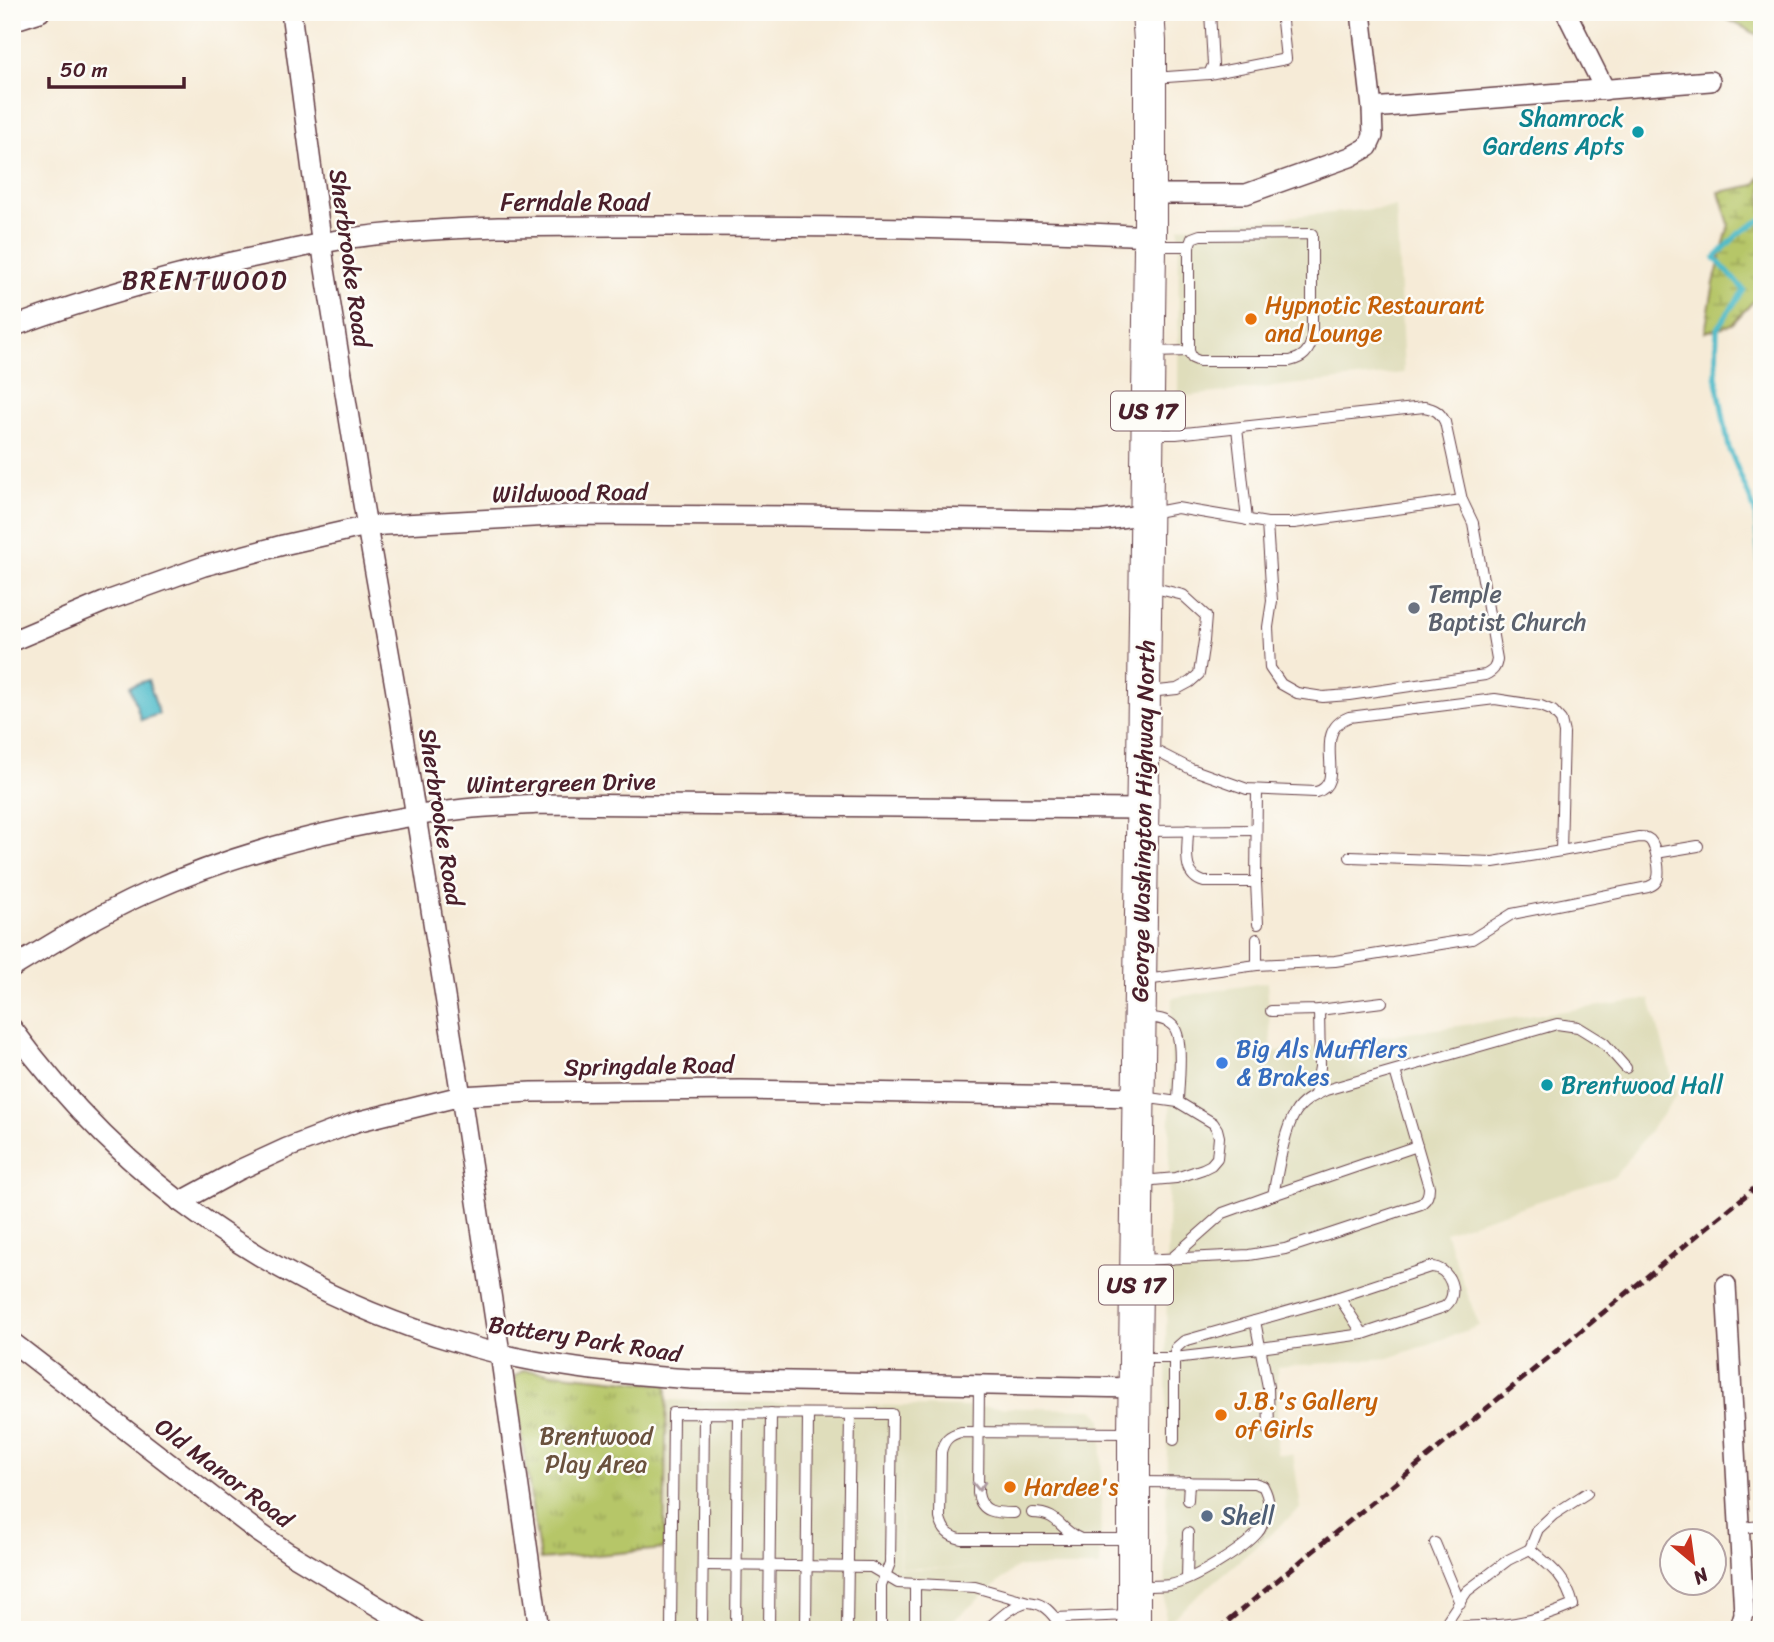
<svg xmlns="http://www.w3.org/2000/svg" width="1774" height="1642" font-family="Sriracha,sans-serif">
<style>
.built{fill:#dfddbb;fill-rule:evenodd}
.grass{fill:url(#grass-tufts);stroke:#80724a;stroke-width:2}
.wetland{fill:url(#wetland-marsh);stroke:#80724a;stroke-width:2}
.water{fill:#50bcca;stroke:#4d6e7a;stroke-width:2}
.lines{fill:none;stroke-linecap:round;stroke-linejoin:round}
.stream{stroke:#50bcca;stroke-width:5}
.lane-casing{stroke:#643e45;stroke-width:12}
.street-casing{stroke:#643e45;stroke-width:22}
.primary-casing{stroke:#643e45;stroke-width:34}
.lane{stroke:#fff;stroke-width:10}
.street{stroke:#fff;stroke-width:19}
.primary{stroke:#fff;stroke-width:32}
.rail{stroke:#4a1f2b;stroke-width:5;stroke-dasharray:10 5;stroke-linecap:butt}
.oneway{stroke:#ae9aa0}
.culture-dot{fill:#0f9aa8;stroke:#fdfcf7;stroke-width:2.5}
.food-dot{fill:#e8710a;stroke:#fdfcf7;stroke-width:2.5}
.worship-dot{fill:#6b7280;stroke:#fdfcf7;stroke-width:2.5}
.shop-dot{fill:#3f7fe0;stroke:#fdfcf7;stroke-width:2.5}
.service-dot{fill:#5c6f8a;stroke:#fdfcf7;stroke-width:2.5}
.labels{text-anchor:middle;stroke-width:5;stroke-linejoin:round;paint-order:stroke}
.shield{fill:#fdfcf7;stroke:#806168;stroke-width:2}
.shield-label{font-size:23px;font-weight:bold;fill:#4a1f2b}
.culture-label{font-size:24px;fill:#0d838f;stroke:#fdfcf7;text-anchor:end}
.street-label{font-size:24px;fill:#4a1f2b;stroke:#fdfcf7}
.food-label{font-size:24px;fill:#c56008;stroke:#fdfcf7;text-anchor:start}
.worship-label{font-size:24px;fill:#5b616d;stroke:#fdfcf7;text-anchor:start}
.shop-label{font-size:24px;fill:#366cbe;stroke:#fdfcf7;text-anchor:start}
.park-label{font-size:24px;fill:#6a513d;stroke:#fdfcf7}
.service-label{font-size:24px;fill:#4e5e75;stroke:#fdfcf7;text-anchor:start}
.neighbourhood-label{font-size:26px;letter-spacing:2px;fill:#4a1f2b;stroke:#fdfcf7}
</style>
<defs>
<pattern id="grass-tufts" width="24" height="20" patternUnits="userSpaceOnUse" patternTransform="scale(1.75)"><rect width="24" height="20" fill="#b6c668"/><path d="M3 7l-1-3M5 7V3M7 7l1-3M15 17l-1-3M17 17v-4M19 17l1-3" fill="none" stroke="#96a056"/></pattern>
<pattern id="wetland-marsh" width="20" height="14" patternUnits="userSpaceOnUse" patternTransform="scale(1.75)"><rect width="20" height="14" fill="#b6c668"/><path d="M1 5h8M5 5V1M11 12h8M15 12V8" fill="none" stroke="#96a056"/></pattern>
</defs>
<rect width="100%" height="100%" fill="#fdfcf7"/>
<filter id="ink" filterUnits="userSpaceOnUse"><feTurbulence type="fractalNoise" baseFrequency=".0143" numOctaves="2"/><feDisplacementMap in="SourceGraphic" scale="14" xChannelSelector="R" yChannelSelector="G"/><feConvolveMatrix kernelMatrix="1 2 1 2 8 2 1 2 1" color-interpolation-filters="sRGB"/></filter>
<filter id="wash" filterUnits="userSpaceOnUse"><feTurbulence type="fractalNoise" baseFrequency=".00686" numOctaves="4" result="noise"/><feDisplacementMap in="SourceGraphic" scale="28" xChannelSelector="R" yChannelSelector="G"/><feGaussianBlur stdDeviation="1.57" result="paint"/><feColorMatrix in="noise" values="0 0 0 0 0 0 0 0 0 0 0 0 0 0 0 0 0 1.4 0 .05"/><feComposite in="paint" operator="in"/></filter>
<g filter="url(#wash)">
<rect width="100%" height="100%" fill="#f6ebd7"/>
<g class="built">
<path d="M1396,207L1404,373L1178,397L1179,227Z"/>
<path d="M1267,982L1272,1052L1650,999L1677,1095L1615,1176L1445,1232L1479,1326L1389,1358L1277,1367V1454L1293,1455L1301,1508L1165,1624L1167,1453L1166,1343L1172,998Z"/>
<path d="M668,1400L902,1406L1093,1409L1098,1413L1102,1420L1100,1567H1017L942,1630H666ZM902,1424L900,1568H1004L899,1569Z"/>
</g>
<path class="grass" d="M524,1370L667,1385L664,1549L540,1560L514,1385L516,1375Z"/>
<g class="wetland">
<path d="M1723,12H1752L1754,14L1762,12V37L1727,19Z"/>
<path d="M1762,174V292L1732,324L1705,332L1714,283L1729,224L1719,192L1755,185Z"/>
</g>
<path class="water" d="M148,680L159,714L141,720L130,686Z"/>
<g class="lines">
<path class="stream" d="M1755,624L1760,571L1755,511L1729,448L1716,375L1717,328L1744,290L1715,258L1739,233L1762,219"/>
</g>
</g>
<g filter="url(#ink)">
<g class="lines">
<defs>
<g id="lane">
<path d="M1209,74L1286,59L1281,12"/>
<path d="M1153,78L1209,74L1213,65L1210,12"/>
<path d="M1189,351L1192,358L1199,361H1290C1303,358 1309,352 1312,339V234L1200,235L1192,238L1189,246"/>
<path d="M1153,352L1189,351V246H1153"/>
<path d="M1237,428L1247,520"/>
<path d="M1152,434H1176L1424,407C1435,409 1440,412 1445,422L1462,500L1473,523L1497,659C1496,668 1493,671 1485,675L1349,695L1323,697L1297,693L1281,684L1270,668L1268,627L1272,601L1267,523"/>
<path d="M1151,513L1177,508L1267,523H1294L1462,500"/>
<path d="M1149,692L1177,689L1190,682L1199,674L1204,641L1206,616L1183,595L1151,587"/>
<path d="M1257,790L1256,882L1258,924"/>
<path d="M1188,830C1188,850 1181,875 1204,882H1256"/>
<path d="M1146,831L1256,830"/>
<path d="M1656,853L1698,846"/>
<path d="M1350,857L1493,862L1561,851"/>
<path d="M1257,965V939"/>
<path d="M1145,980L1257,965L1335,961L1472,939L1512,914L1648,887C1652,885 1655,885 1657,880C1661,873 1656,846 1650,840C1646,837 1644,837 1639,837L1561,851L1564,733L1561,720L1553,711L1541,706L1495,699L1349,717C1309,732 1349,783 1316,792L1247,789L1191,769L1148,747"/>
<path d="M1271,1011L1319,1010L1382,1002"/>
<path d="M1145,1017C1154,1018 1165,1018 1172,1025C1185,1036 1178,1085 1178,1102"/>
<path d="M1315,1095L1320,1067L1319,1010"/>
<path d="M1142,1097L1178,1102L1213,1123L1217,1129L1219,1137L1217,1158L1211,1165L1203,1169L1176,1178L1142,1181"/>
<path d="M1273,1195L1417,1146"/>
<path d="M1171,1259L1223,1213L1273,1195C1278,1172 1283,1133 1295,1113C1302,1101 1314,1096 1326,1090L1557,1024L1578,1027L1604,1043L1626,1068"/>
<path d="M1140,1260L1249,1255L1285,1249L1421,1204C1427,1199 1429,1195 1429,1187L1395,1071"/>
<path d="M1339,1297L1363,1334"/>
<path d="M1255,1321L1268,1387L1269,1431"/>
<path d="M1139,1358H1174L1260,1348L1363,1334L1444,1307C1461,1296 1450,1266 1430,1267L1339,1297L1184,1341L1176,1348L1174,1358V1440"/>
<path d="M979,1385L978,1493C981,1513 996,1513 1014,1513"/>
<path d="M1130,1433L961,1432C949,1435 944,1440 941,1452L940,1518C943,1530 948,1536 961,1539H1131"/>
<path d="M1188,1500L1189,1482"/>
<path d="M1032,1513C1060,1513 1058,1529 1079,1538"/>
<path d="M1739,1528L1762,1526"/>
<path d="M1435,1543L1460,1603"/>
<path d="M1530,1549L1538,1529L1553,1515L1587,1493"/>
<path d="M703,1565L871,1567L898,1583L975,1587L1028,1602C1041,1603 1047,1608 1055,1618L1131,1615"/>
<path d="M1187,1579L1188,1533"/>
<path d="M1138,1586C1148,1586 1160,1586 1170,1585C1192,1581 1244,1549 1258,1532C1260,1530 1262,1525 1263,1522C1269,1507 1271,1501 1263,1486L1254,1483L1138,1482"/>
<path d="M1055,1618L1065,1630"/>
<path d="M671,1630L673,1413L892,1414L890,1563L881,1586V1630"/>
<path d="M702,1630L704,1413"/>
<path d="M736,1630L738,1413"/>
<path d="M769,1630L771,1413"/>
<path d="M806,1630L808,1414"/>
<path d="M847,1630L850,1414"/>
<path d="M915,1630V1584"/>
<path d="M986,1630C999,1619 1011,1606 1027,1602"/>
<path d="M1432,1630C1454,1625 1476,1627 1498,1625C1524,1624 1550,1615 1573,1605C1566,1577 1551,1567 1530,1549L1508,1560L1467,1591L1443,1627"/>
</g>
<g id="street">
<path d="M291,12L325,269L362,498L395,686L461,1096L500,1353L539,1630"/>
<path d="M1566,12L1605,90"/>
<path d="M12,21L40,12"/>
<path d="M1372,108L1710,81"/>
<path d="M1151,194H1246L1350,157L1368,147L1373,136L1372,108L1361,12"/>
<path d="M12,327C99,295 188,270 279,252C305,247 332,240 359,237C464,224 570,226 676,226C834,226 993,228 1151,236"/>
<path d="M12,641L104,602L204,566L283,545L367,526L571,515L800,516L1099,521L1147,514"/>
<path d="M12,968C56,941 100,914 146,893C247,848 355,822 464,809C489,806 514,806 538,804L1143,809"/>
<path d="M12,1028C124,1182 280,1292 463,1344C537,1366 615,1374 692,1379L1135,1388"/>
<path d="M180,1202L239,1170L287,1148L356,1122L461,1096L531,1092L741,1090L1140,1097"/>
<path d="M1726,1285L1744,1614L1739,1630"/>
<path d="M12,1342L258,1532L289,1553L417,1630"/>
</g>
<path id="primary" d="M1134,1630V1433L1150,246V41L1148,12"/>
</defs>
<use href="#lane" class="lane-casing"/>
<use href="#street" class="street-casing"/>
<use href="#primary" class="primary-casing"/>
<use href="#lane" class="lane"/>
<use href="#street" class="street"/>
<use href="#primary" class="primary"/>
<path class="rail" d="M1217,1630L1762,1182"/>
</g>
<defs><path id="oneway-chevron" d="M-2-3.5L2.5 0L-2 3.5" fill="none" stroke-width="1.6" stroke-linecap="round" stroke-linejoin="round" transform="scale(1.75)"/></defs>
<use class="oneway" href="#oneway-chevron" transform="translate(979 1486) rotate(88)"/>
</g>
<g class="culture-dot">
<circle cx="1638" cy="132" r="7"/>
<circle cx="1547" cy="1085" r="7"/>
</g>
<g class="food-dot">
<circle cx="1251" cy="319" r="7"/>
<circle cx="1221" cy="1415" r="7"/>
<circle cx="1010" cy="1487" r="7"/>
</g>
<circle class="worship-dot" cx="1414" cy="608" r="7"/>
<circle class="shop-dot" cx="1222" cy="1063" r="7"/>
<circle class="service-dot" cx="1207" cy="1516" r="7"/>
<g class="labels">
<g class="shield">
<rect x="1111" y="391.5" width="74" height="39" rx="5"/>
<rect x="1099" y="1265.5" width="74" height="39" rx="5"/>
</g>
<g class="shield-label">
<text x="1148" y="419">US 17</text>
<text x="1136" y="1293">US 17</text>
</g>
<g class="culture-label">
<text x="1624" y="126">Shamrock<tspan x="1624" dy="28">Gardens Apts</tspan></text>
<text x="1561" y="1093" text-anchor="start">Brentwood Hall</text>
</g>
<g class="street-label">
<text x="575" y="210">Ferndale Road</text>
<text transform="translate(350 258) rotate(82)" y="8">Sherbrooke Road</text>
<text transform="translate(570 493) rotate(-1)" y="8">Wildwood Road</text>
<text transform="translate(561 783) rotate(-1)" y="8">Wintergreen Drive</text>
<text transform="translate(441 817) rotate(81)" y="8">Sherbrooke Road</text>
<text transform="translate(1143 821) rotate(-89)" y="8">George Washington Highway North</text>
<text transform="translate(649 1066) rotate(-1)" y="8">Springdale Road</text>
<text transform="translate(585 1339) rotate(9)" y="8">Battery Park Road</text>
<text transform="translate(224 1473) rotate(37)" y="8">Old Manor Road</text>
</g>
<g class="food-label">
<text x="1265" y="313">Hypnotic Restaurant<tspan x="1265" dy="28">and Lounge</tspan></text>
<text x="1235" y="1409">J.B.'s Gallery<tspan x="1235" dy="28">of Girls</tspan></text>
<text x="1024" y="1495">Hardee's</text>
</g>
<g class="worship-label">
<text x="1428" y="602">Temple<tspan x="1428" dy="28">Baptist Church</tspan></text>
</g>
<g class="shop-label">
<text x="1236" y="1057">Big Als Mufflers<tspan x="1236" dy="28">&amp; Brakes</tspan></text>
</g>
<g class="park-label">
<text x="596" y="1444">Brentwood<tspan x="596" dy="28">Play Area</tspan></text>
</g>
<g class="service-label">
<text x="1221" y="1524">Shell</text>
</g>
<g class="neighbourhood-label">
<text x="205" y="289">BRENTWOOD</text>
</g>
</g>
<rect width="1774" height="1642" fill="none" stroke="#fdfcf7" stroke-width="42"/>
<g transform="translate(1693 1562) rotate(151)"><circle r="33" fill="#fdfcf7" stroke="#b5a4a5" stroke-width="2"/>
<path d="M0-5L12 26L0 18L-12 26Z" fill="#c8321e"/>
<text y="-10" font-size="19" font-weight="bold" text-anchor="middle" fill="#4a1f2b">N</text>
</g>
<path d="M49 77v10h135v-10" fill="none" stroke="#4a1f2b" stroke-width="3.5"/>
<text x="60" y="77" font-size="21" fill="#4a1f2b" stroke="#fdfcf7" stroke-width="5" paint-order="stroke">50 m</text>
</svg>
